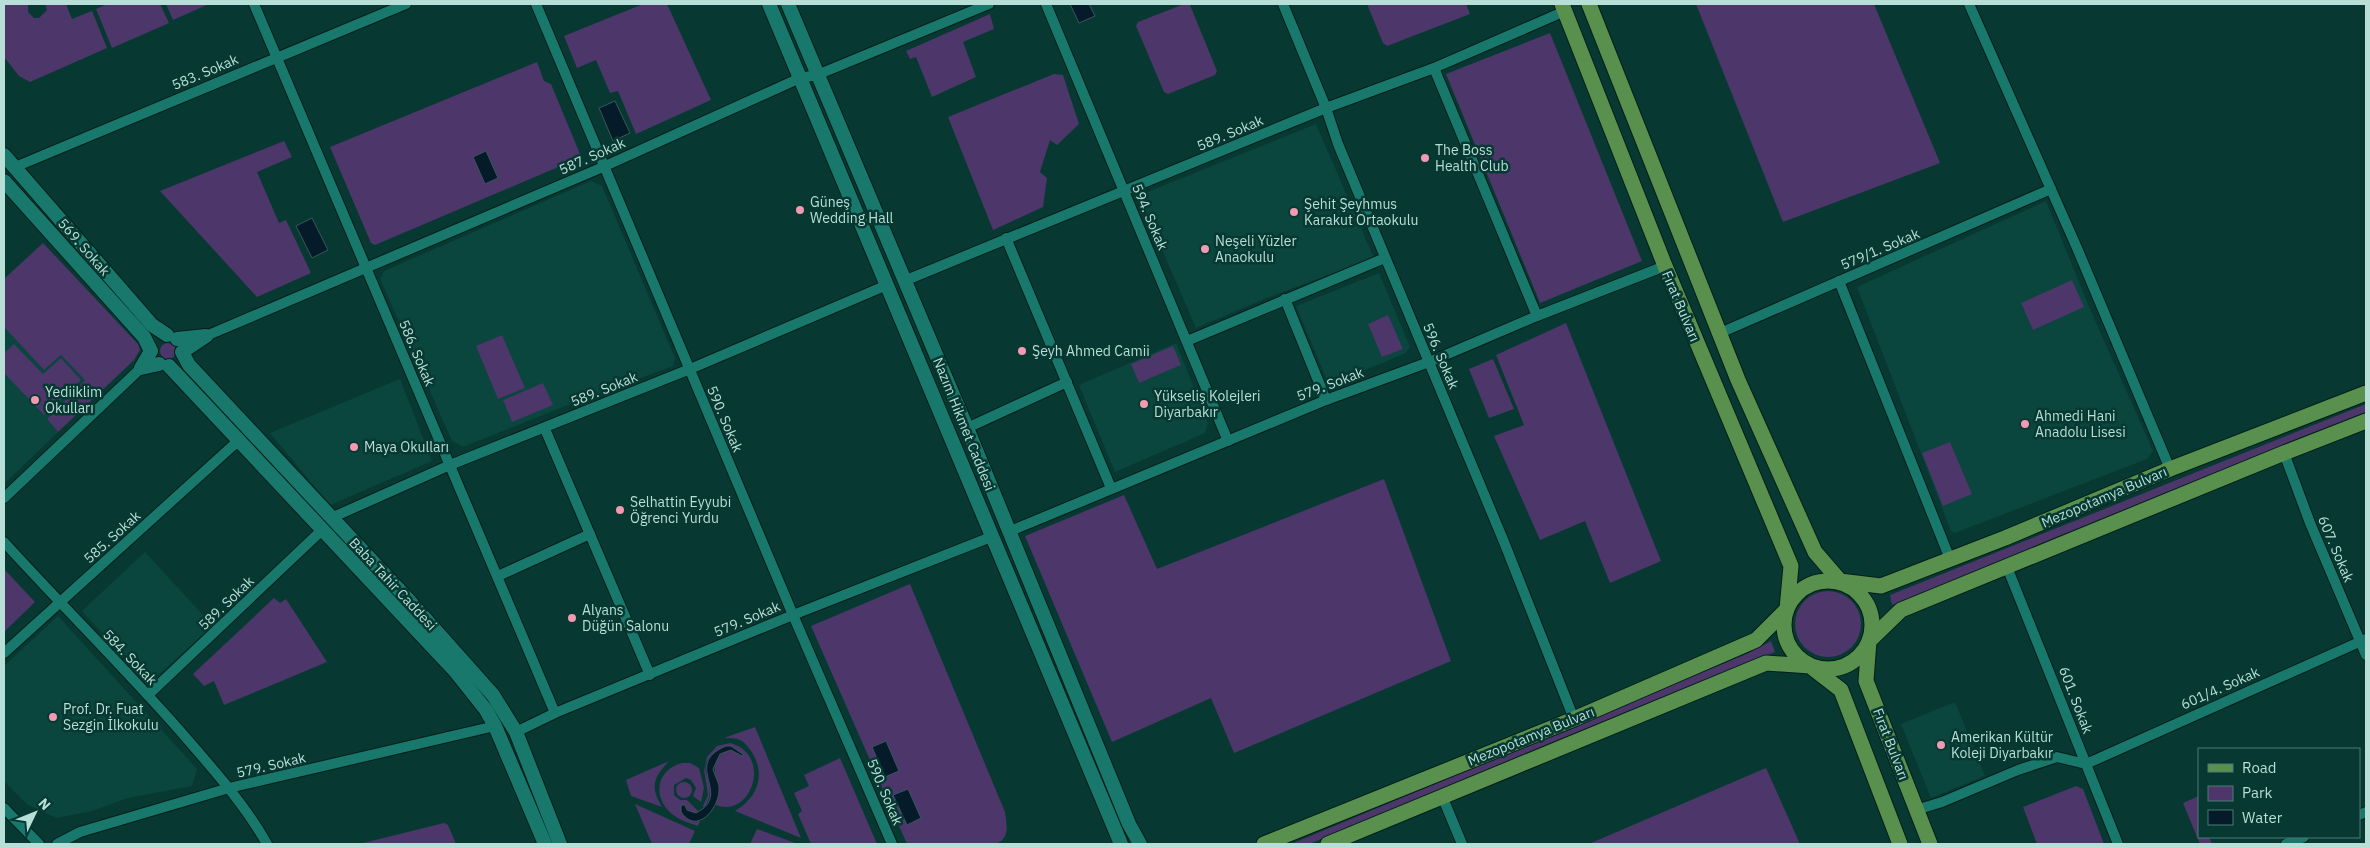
<svg xmlns="http://www.w3.org/2000/svg" width="2370" height="848" font-family="'IBM Plex Sans',sans-serif">
<style>
.built{fill:#0a453e}
.green{fill:#4c366a}
.water{fill:#051b2a;stroke:#3a565e}
.lines{fill:none;stroke-linecap:round;stroke-linejoin:round}
.street-casing{stroke:#031e1a;stroke-width:12}
.secondary-casing{stroke:#031e1a;stroke-width:16}
.primary-casing{stroke:#031e1a;stroke-width:17}
.street{stroke:#18786c;stroke-width:10}
.secondary{stroke:#18786c;stroke-width:14}
.primary{stroke:#5a904d;stroke-width:15}
.poi-dot{fill:#f19ab2;stroke:#073932;stroke-width:2}
.labels{text-anchor:middle;stroke-width:5;stroke-linejoin:round;paint-order:stroke}
.street-label{font-size:14px;fill:#b7dfd7;stroke:#073932}
.poi-label{font-size:14px;fill:#b7dfd7;stroke:#073932;text-anchor:start}
</style>
<rect width="100%" height="100%" fill="#073932"/>
<g class="built">
<path d="M1316,124L1374,258L1269,297L1196,328L1141,201L1145,193Z"/>
<path d="M591,181L602,186L675,358L673,366L578,401L463,447L452,441L380,279L384,271Z"/>
<path d="M2046,201L2090,309L2153,451L2147,459L1955,533L1951,531L1857,287Z"/>
<path d="M1379,273L1410,347L1406,353L1329,385L1296,306Z"/>
<path d="M4,327L44,370L61,355L86,380L47,419L58,432L4,484Z"/>
<path d="M1176,343L1208,423L1205,433L1115,472L1079,385Z"/>
<path d="M400,379L432,461L330,505L270,433Z"/>
<path d="M145,552L213,626L148,684L82,611Z"/>
<path d="M58,616L197,769L192,786L128,798L92,811L57,818L28,805L4,781V666Z"/>
<path d="M1955,702L1985,776L1931,798L1901,724Z"/>
</g>
<g class="green">
<path d="M4,4H28V12L34,18H39L47,10L45,4H66L72,19L92,11L107,48L30,82L19,76L4,57Z"/>
<path d="M107,4H160L169,23L112,48L96,9Z"/>
<path d="M166,4H209L173,20Z"/>
<path d="M643,4H667L711,100L636,134L618,91L610,93L596,60L577,68L564,36Z"/>
<path d="M1184,4L1190,5L1217,71L1215,75L1168,94L1164,92L1136,26L1138,22Z"/>
<path d="M1367,4H1466L1470,14L1387,46L1383,43Z"/>
<path d="M1696,4H1874L1940,163L1783,222Z"/>
<path d="M990,14L994,29L963,42L976,77L932,97L916,57L910,59L906,51Z"/>
<path d="M1550,33L1642,261L1540,303L1446,74Z"/>
<path d="M537,62L544,81L551,84L580,154L577,159L375,245L371,243L330,147Z"/>
<path d="M1054,74L1063,75L1079,124L1057,145L1050,140L1040,172L1047,178L1043,207L993,230L948,117Z"/>
<path d="M284,141L292,157L257,172L279,223L286,220L311,273L257,297L160,191Z"/>
<path d="M43,243L138,344L140,350L134,360L58,432L47,419L85,380L61,355L44,370L4,327V279Z"/>
<path d="M2072,280L2084,307L2033,330L2021,303Z"/>
<path d="M1388,315L1403,349L1382,357L1368,324Z"/>
<path d="M1566,323L1661,561L1610,583L1585,521L1540,540L1494,436L1524,425L1496,355Z"/>
<path d="M502,335L525,388L498,399L476,346Z"/>
<circle cx="168" cy="351" r="8"/>
<path d="M14,344L43,374L61,358L81,380L44,415L4,373V353Z"/>
<path d="M1173,346L1181,365L1139,383L1131,364Z"/>
<path d="M1493,359L1514,409L1489,418L1469,369Z"/>
<path d="M543,383L553,405L512,422L503,400Z"/>
<path d="M2366,404V412L1892,605L1890,595Z"/>
<path d="M1950,442L1972,494L1943,506L1922,453Z"/>
<path d="M1384,479L1451,661L1234,753L1211,698L1112,742L1025,536L1124,495L1157,569Z"/>
<path d="M4,569L35,602L4,632Z"/>
<path d="M910,584L1005,812C1007,826 1010,838 996,844H907L811,626Z"/>
<circle cx="1828" cy="624" r="33"/>
<path d="M274,598L280,603L286,599L327,662L224,705L214,681L204,686L193,674Z"/>
<path d="M1771,641L1775,652L1309,844H1291L1749,653Z"/>
<path d="M755,727L801,838L735,811C756,798 766,778 753,754C750,749 745,742 740,740C735,738 729,738 724,738Z"/>
<path d="M730,743C773,754 752,819 716,805C722,785 704,766 726,750H731L742,756L736,749L725,746C720,750 710,755 707,761C700,775 719,786 704,808L703,806L708,795L704,770L707,757L717,746Z"/>
<path d="M840,758L877,844H811L798,814L802,811L794,793L809,786L804,775Z"/>
<path d="M669,761C653,778 650,787 662,807L631,796L626,780Z"/>
<path d="M682,763H690L699,768L704,788L701,802L693,796L696,788L691,780L686,778L674,785V795L680,800H687L699,812H690L681,805V812L694,822L700,821L698,826C689,823 679,820 672,814C652,797 656,770 682,763Z"/>
<path d="M1766,768L1800,844H1591V843Z"/>
<circle cx="684" cy="790" r="8"/>
<path d="M2076,786L2083,789L2104,844H2037L2023,807Z"/>
<path d="M2199,796V837H2209L2212,844H2200L2183,803Z"/>
<path d="M635,804L695,831L689,844H652Z"/>
<path d="M444,823L448,825L456,844H359Z"/>
<path d="M757,829L795,843L750,844Z"/>
</g>
<g class="water">
<path d="M1070,4H1089L1095,16L1079,23Z"/>
<path d="M615,101L630,133L613,141L599,108Z"/>
<path d="M486,151L498,178L485,184L473,157Z"/>
<path d="M312,218L328,250L312,258L296,226Z"/>
<path d="M886,741L899,771L885,777L872,747Z"/>
<path d="M726,746H731L744,755L742,756L731,750L720,754L713,769C715,777 720,783 719,791C718,810 696,835 681,812V805H685L687,810L696,813C734,794 681,765 726,746Z"/>
<path d="M908,789L921,818L907,825L893,795Z"/>
</g>
<g class="lines">
<defs>
<g id="street">
<path d="M254,4L555,713"/>
<path d="M536,4L793,615L892,844"/>
<path d="M1046,4L1228,441"/>
<path d="M1283,4L1326,108L1338,144L1504,542L1574,719"/>
<path d="M1969,4L2077,248L2170,469"/>
<path d="M1434,68L1537,316"/>
<path d="M15,167L406,4"/>
<path d="M1006,238L1111,488"/>
<path d="M904,281L1326,108L1434,68L1565,11"/>
<path d="M1839,281L1950,559"/>
<path d="M1285,299L1326,400"/>
<path d="M1720,333L2051,189"/>
<path d="M206,336L603,167L800,78L817,75L989,4"/>
<path d="M1187,341L1385,258"/>
<path d="M967,428L1067,382"/>
<path d="M545,429L650,675"/>
<path d="M2284,453L2310,523L2366,655"/>
<path d="M4,498L141,368"/>
<path d="M331,518L450,465L690,369L887,285"/>
<path d="M1008,532L1326,400L1429,362L1537,316L1665,266"/>
<path d="M4,542C62,606 124,667 181,732C212,768 244,803 267,844"/>
<path d="M2007,567L2118,844"/>
<path d="M498,576L590,534"/>
<path d="M4,653L238,441"/>
<path d="M148,695L322,530"/>
<path d="M516,732L555,713L793,615L991,537"/>
<path d="M1442,796L1462,844"/>
<path d="M4,808L39,844"/>
<path d="M1916,810L1942,802L2018,770L2057,757L2086,764L2366,639"/>
<path d="M2359,815L2366,812"/>
<path d="M57,844L80,832L229,788L495,726"/>
<path d="M2286,844L2304,837"/>
</g>
<g id="secondary">
<path d="M769,4L1121,844"/>
<path d="M788,4L967,428L1129,824L1140,844"/>
<path d="M4,155L152,325L167,335"/>
<path d="M4,181L144,337L151,351L141,368L159,364"/>
<path d="M177,339L206,336L182,352L189,365L404,595L493,695L516,732L560,844"/>
<path d="M169,366L455,671L486,710L495,726L545,844"/>
</g>
<g id="primary">
<path d="M1589,4L1738,380L1815,552L1840,581L1881,586L2005,538L2170,469L2366,393"/>
<circle cx="1828" cy="625" r="44"/>
<path d="M1264,844L1574,719L1756,640L1787,609L1791,566L1665,266L1562,4"/>
<path d="M1328,844L1766,663L1810,666L1841,690L1900,844"/>
<path d="M1930,844L1866,681L1869,641L1901,610L2284,453L2366,421"/>
</g>
</defs>
<use href="#street" class="street-casing"/>
<use href="#secondary" class="secondary-casing"/>
<use href="#primary" class="primary-casing"/>
<use href="#street" class="street"/>
<use href="#secondary" class="secondary"/>
<use href="#primary" class="primary"/>
</g>
<g class="poi-dot">
<circle cx="1425" cy="158" r="5"/>
<circle cx="800" cy="210" r="5"/>
<circle cx="1294" cy="212" r="5"/>
<circle cx="1205" cy="249" r="5"/>
<circle cx="1022" cy="351" r="5"/>
<circle cx="35" cy="400" r="5"/>
<circle cx="1144" cy="404" r="5"/>
<circle cx="2025" cy="424" r="5"/>
<circle cx="354" cy="447" r="5"/>
<circle cx="620" cy="510" r="5"/>
<circle cx="572" cy="618" r="5"/>
<circle cx="53" cy="717" r="5"/>
<circle cx="1941" cy="745" r="5"/>
</g>
<g class="labels">
<g class="street-label">
<text transform="translate(205 72) rotate(-23)" y="5">583. Sokak</text>
<text transform="translate(1230 133) rotate(-23)" y="5">589. Sokak</text>
<text transform="translate(592 156) rotate(-24)" y="5">587. Sokak</text>
<text transform="translate(1150 217) rotate(67)" y="5">594. Sokak</text>
<text transform="translate(84 247) rotate(49)" y="5">569. Sokak</text>
<text transform="translate(1880 249) rotate(-23)" y="5">579/1. Sokak</text>
<text transform="translate(1681 306) rotate(67)" y="5">Fırat Bulvarı</text>
<text transform="translate(417 353) rotate(67)" y="5">586. Sokak</text>
<text transform="translate(1441 356) rotate(67)" y="5">596. Sokak</text>
<text transform="translate(1330 384) rotate(-21)" y="5">579. Sokak</text>
<text transform="translate(604 389) rotate(-22)" y="5">589. Sokak</text>
<text transform="translate(725 419) rotate(67)" y="5">590. Sokak</text>
<text transform="translate(964 424) rotate(68)" y="5">Nazım Hikmet Caddesi</text>
<text transform="translate(2104 497) rotate(-23)" y="5">Mezopotamya Bulvarı</text>
<text transform="translate(112 537) rotate(-42)" y="5">585. Sokak</text>
<text transform="translate(2336 549) rotate(67)" y="5">607. Sokak</text>
<text transform="translate(393 584) rotate(47)" y="5">Baba Tahir Caddesi</text>
<text transform="translate(226 603) rotate(-44)" y="5">589. Sokak</text>
<text transform="translate(747 619) rotate(-23)" y="5">579. Sokak</text>
<text transform="translate(130 657) rotate(46)" y="5">584. Sokak</text>
<text transform="translate(2220 688) rotate(-24)" y="5">601/4. Sokak</text>
<text transform="translate(2076 700) rotate(69)" y="5">601. Sokak</text>
<text transform="translate(1531 736) rotate(-22)" y="5">Mezopotamya Bulvarı</text>
<text transform="translate(1891 744) rotate(69)" y="5">Fırat Bulvarı</text>
<text transform="translate(271 765) rotate(-13)" y="5">579. Sokak</text>
<text transform="translate(885 792) rotate(67)" y="5">590. Sokak</text>
</g>
<g class="poi-label">
<text x="1435" y="155">The Boss<tspan x="1435" dy="16">Health Club</tspan></text>
<text x="810" y="207">Güneş<tspan x="810" dy="16">Wedding Hall</tspan></text>
<text x="1304" y="209">Şehit Şeyhmus<tspan x="1304" dy="16">Karakut Ortaokulu</tspan></text>
<text x="1215" y="246">Neşeli Yüzler<tspan x="1215" dy="16">Anaokulu</tspan></text>
<text x="1032" y="356">Şeyh Ahmed Camii</text>
<text x="45" y="397">Yediiklim<tspan x="45" dy="16">Okulları</tspan></text>
<text x="1154" y="401">Yükseliş Kolejleri<tspan x="1154" dy="16">Diyarbakır</tspan></text>
<text x="2035" y="421">Ahmedi Hani<tspan x="2035" dy="16">Anadolu Lisesi</tspan></text>
<text x="364" y="452">Maya Okulları</text>
<text x="630" y="507">Selhattin Eyyubi<tspan x="630" dy="16">Öğrenci Yurdu</tspan></text>
<text x="582" y="615">Alyans<tspan x="582" dy="16">Düğün Salonu</tspan></text>
<text x="63" y="714">Prof. Dr. Fuat<tspan x="63" dy="16">Sezgin İlkokulu</tspan></text>
<text x="1951" y="742">Amerikan Kültür<tspan x="1951" dy="16">Koleji Diyarbakır</tspan></text>
</g>
</g>
<rect width="2370" height="848" fill="none" stroke="#b7dfd7" stroke-width="10"/>
<rect x="2198" y="748" width="162" height="90" fill="#073932" stroke="#4d7b74"/>
<rect x="2208" y="764" width="25" height="8" fill="#5a904d" stroke="#4d7b74"/>
<text x="2242" y="773" font-size="15" fill="#b7dfd7">Road</text>
<rect x="2208" y="786" width="25" height="15" fill="#4c366a" stroke="#4d7b74"/>
<text x="2242" y="798" font-size="15" fill="#b7dfd7">Park</text>
<rect x="2208" y="810" width="25" height="15" fill="#051b2a" stroke="#4d7b74"/>
<text x="2242" y="823" font-size="15" fill="#b7dfd7">Water</text>
<g transform="translate(35 813) rotate(47)" stroke="#073932" stroke-width="4" paint-order="stroke">
<path d="M0-4L9 19L0 12L-9 19Z" fill="#b7dfd7"/>
<text y="-8" font-size="14" font-weight="bold" text-anchor="middle" fill="#b7dfd7">N</text>
</g>
</svg>
